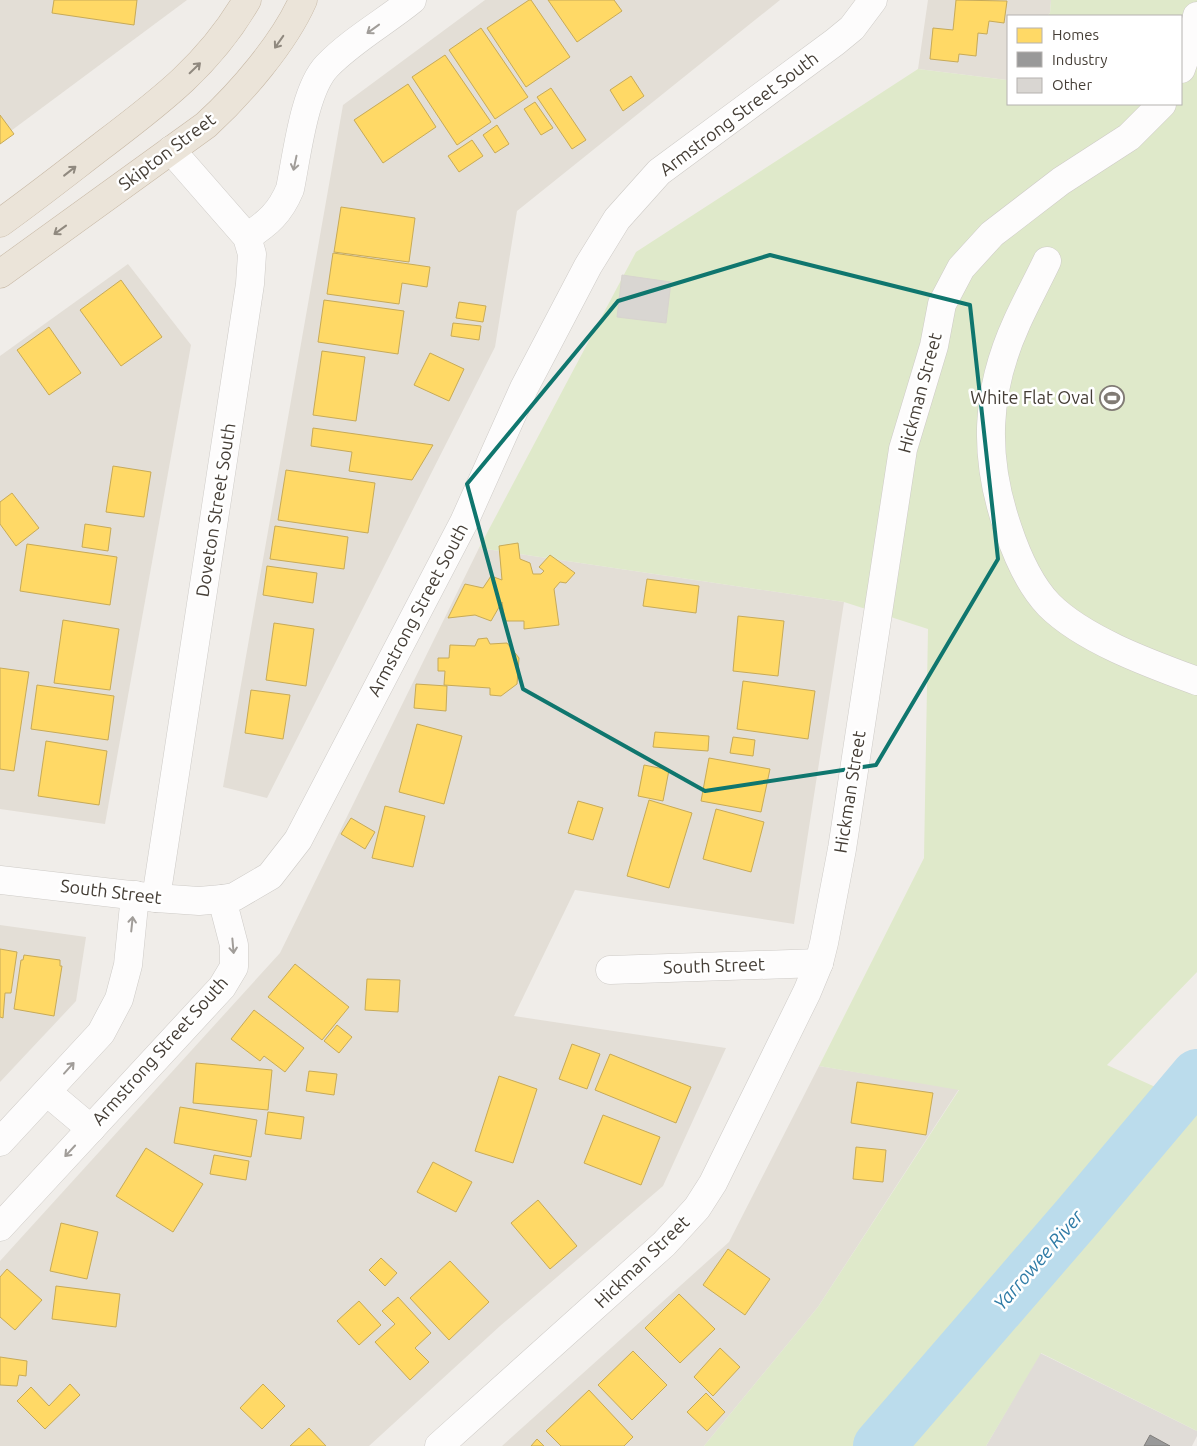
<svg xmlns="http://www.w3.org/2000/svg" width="1197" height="1446" font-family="Ubuntu,sans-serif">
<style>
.residential{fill:#e3ded6}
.industrial{fill:#e0dcd7}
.green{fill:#dfe9ca}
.homes{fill:#ffd966;stroke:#c7aa58}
.industry{fill:#999;stroke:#807e7b}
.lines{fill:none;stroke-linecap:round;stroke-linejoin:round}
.river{stroke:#bbdcec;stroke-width:52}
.building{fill:#d9d6d2;stroke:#d8d4cf}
.minor-casing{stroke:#cecbc7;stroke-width:29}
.highway-casing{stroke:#c7b8a5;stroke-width:29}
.minor{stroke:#fdfcfc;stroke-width:28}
.highway{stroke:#ebe4d9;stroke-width:28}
.oneway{stroke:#a19d99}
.oneway2{stroke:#90897f}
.marked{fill:none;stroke:#0f766e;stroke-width:4;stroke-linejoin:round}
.labels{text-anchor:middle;stroke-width:5;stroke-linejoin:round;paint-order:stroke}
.street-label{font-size:18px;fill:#453e36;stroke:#fff}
.poi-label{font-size:18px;fill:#453e36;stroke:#fff;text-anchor:end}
.water-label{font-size:19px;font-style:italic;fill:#307ca6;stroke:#fff}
</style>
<rect width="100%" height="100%" fill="#f0ede9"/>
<g class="residential">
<path d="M0,0H187L0,139Z"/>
<path d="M485,0H780L517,211L495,347L267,798L223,787L343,105Z"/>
<path d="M928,0H1051L1050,13L1047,16H1008L1007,80L918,69Z"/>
<path d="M128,264L191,345L105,824L0,809V356Z"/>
<path d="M479,548L844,602L794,924L575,890L514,1016L726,1048L663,1186L500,1326L369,1446H0V1261L280,953Z"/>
<path d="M0,925L86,937L76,1001L0,1082Z"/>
<path d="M819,1066L959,1089L818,1307L704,1446H502L729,1242Z"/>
</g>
<path class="industrial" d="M1040,1353L1197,1431V1436L1192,1446H986Z"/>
<path class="green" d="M1051,0H1197V972L1107,1065L1197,1106V1431L1041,1353L986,1446H704L818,1307L959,1090L819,1066L924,858L928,629L844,602L479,548L636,252L918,69L1007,80L1008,78V104H1181V16H1047L1050,13Z"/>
<g class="homes">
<path d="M54,0H137L134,25L52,13Z"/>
<path d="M529,0H531L570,57L526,87L487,28Z"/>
<path d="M548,0H614L622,11L577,42Z"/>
<path d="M956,0L1007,1L1004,23L989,21L987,34L978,33L976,56L959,54L958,62L930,59L933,28L953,30Z"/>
<path d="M481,28L528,97L495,119L449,50Z"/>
<path d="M445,55L491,122L457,145L412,77Z"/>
<path d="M631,76L644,96L623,111L610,90Z"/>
<path d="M408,84L436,127L383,163L354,120Z"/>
<path d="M551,88L586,140L572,149L537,97Z"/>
<path d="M535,102L553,128L541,135L524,109Z"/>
<path d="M0,115L14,134L0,144Z"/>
<path d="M497,125L509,144L495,153L483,135Z"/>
<path d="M472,140L483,156L459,172L448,156Z"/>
<path d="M341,207L415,218L409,262L334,252Z"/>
<path d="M333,253L430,267L427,287L402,283L399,304L327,294Z"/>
<path d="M121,280L162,337L121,366L80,310Z"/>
<path d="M324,300L404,311L398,354L318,342Z"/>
<path d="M459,302L486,306L483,322L456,318Z"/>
<path d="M453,323L481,326L479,340L451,336Z"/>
<path d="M49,327L81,373L49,395L17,350Z"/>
<path d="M322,351L365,357L356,421L313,415Z"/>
<path d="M430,353L464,369L449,401L414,385Z"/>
<path d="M313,428L433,445L412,480L349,471L352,452L311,446Z"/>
<path d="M113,466L151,472L144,517L106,512Z"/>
<path d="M286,470L375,483L368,533L278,520Z"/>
<path d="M12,493L39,528L16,546L0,524V502Z"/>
<path d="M85,524L111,528L108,551L82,547Z"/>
<path d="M275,526L348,537L344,569L270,559Z"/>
<path d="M518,543L520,559L530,563L533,574H541L544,571L539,567L550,555L575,573L566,583L560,582L554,589L559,625L524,629V621H505L502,602L491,621L475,615L448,618L465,584L483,588L491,576L502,580L499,546Z"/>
<path d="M27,544L117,557L110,605L20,591Z"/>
<path d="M267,566L317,573L313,603L263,595Z"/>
<path d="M647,579L699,586L696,613L643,606Z"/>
<path d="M738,616L784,621L778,676L733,671Z"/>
<path d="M63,620L119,629L110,690L54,683Z"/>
<path d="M274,623L314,629L306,686L266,680Z"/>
<path d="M487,638L490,644L507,643L519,658L517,684L501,696L490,695V688L444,685L445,671H438V658H449L450,645L475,646L478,639Z"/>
<path d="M0,668L29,672L14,771L0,769Z"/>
<path d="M743,681L815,691L808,739L737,729Z"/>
<path d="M416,684L447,686L446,711L414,708Z"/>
<path d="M37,685L114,696L108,740L31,729Z"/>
<path d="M251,690L290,695L283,739L245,733Z"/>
<path d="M417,724L462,736L444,804L399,792Z"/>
<path d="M655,732L709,736L708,751L653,747Z"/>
<path d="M733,737L755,740L753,756L730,753Z"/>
<path d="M46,741L107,751L99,805L38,796Z"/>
<path d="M709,758L770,769L761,812L701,801Z"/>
<path d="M644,765L669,770L663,801L638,796Z"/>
<path d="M649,800L692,813L669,888L627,876Z"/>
<path d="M578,801L603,808L593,840L568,833Z"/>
<path d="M385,806L425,816L413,867L372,858Z"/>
<path d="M716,809L764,822L751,872L703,859Z"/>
<path d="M351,818L375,832L365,849L341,834Z"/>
<path d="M0,949L17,952L11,993H5L3,1018L0,1017Z"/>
<path d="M24,955L60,960V966H62L54,1016L14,1009L21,960H23Z"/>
<path d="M295,964L349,1007L322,1040L268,997Z"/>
<path d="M367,979L400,980L398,1012L365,1010Z"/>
<path d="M254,1010L304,1048L285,1072L264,1056L260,1061L231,1039Z"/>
<path d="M337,1025L352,1037L339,1053L324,1041Z"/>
<path d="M572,1044L600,1054L587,1089L559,1079Z"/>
<path d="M610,1054L691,1087L676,1123L595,1090Z"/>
<path d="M196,1063L272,1070L268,1110L193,1103Z"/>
<path d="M309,1071L337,1074L334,1095L306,1091Z"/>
<path d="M499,1076L537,1089L513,1163L475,1151Z"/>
<path d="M857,1082L933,1093L926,1135L851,1123Z"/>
<path d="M180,1107L257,1120L251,1157L174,1143Z"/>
<path d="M268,1112L304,1117L301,1139L265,1134Z"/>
<path d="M603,1115L660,1137L641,1185L584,1163Z"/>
<path d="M856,1147L886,1150L883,1182L853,1179Z"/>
<path d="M146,1148L203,1184L173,1232L116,1196Z"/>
<path d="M214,1155L249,1161L246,1180L210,1174Z"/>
<path d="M433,1162L472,1182L456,1212L417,1192Z"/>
<path d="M538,1200L577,1246L550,1269L511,1223Z"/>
<path d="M61,1223L98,1232L87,1279L50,1271Z"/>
<path d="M728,1249L770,1279L745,1315L703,1285Z"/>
<path d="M381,1258L397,1273L385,1286L369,1270Z"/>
<path d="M450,1261L489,1302L449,1340L410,1298Z"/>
<path d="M7,1269L42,1300L15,1330L0,1317V1277Z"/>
<path d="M56,1286L120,1294L116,1327L52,1319Z"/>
<path d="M679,1294L715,1329L680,1363L645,1328Z"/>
<path d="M398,1297L431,1333L415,1348L429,1362L410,1380L375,1342L395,1324L382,1311Z"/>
<path d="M359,1301L381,1325L359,1345L337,1321Z"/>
<path d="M720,1348L740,1367L713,1396L694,1377Z"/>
<path d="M633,1351L667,1385L632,1420L598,1385Z"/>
<path d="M0,1357L27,1361L26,1376L19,1375L17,1386L0,1385Z"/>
<path d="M70,1384L80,1395L45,1429L17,1401L31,1387L49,1406Z"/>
<path d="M263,1384L285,1406L262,1429L240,1408Z"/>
<path d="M589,1390L633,1437L624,1446H561L546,1431Z"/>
<path d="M706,1393L725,1412L707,1431L687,1412Z"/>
<path d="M309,1428L326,1446H290Z"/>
<path d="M537,1439L544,1446H531Z"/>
</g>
<path class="industry" d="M1150,1435L1170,1446H1144Z"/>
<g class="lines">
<path class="river" d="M879,1446L1078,1216L1197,1075"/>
</g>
<path class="building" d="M622,275L671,282L666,323L617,317Z"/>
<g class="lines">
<defs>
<g id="minor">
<path d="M1181,69L1191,41L1197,16"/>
<path d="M247,237C268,223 280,213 290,189C297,155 304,90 327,66C352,40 385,22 412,0"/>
<path d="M1047,261C1037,282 1026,302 1017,322C985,392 983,457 1008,529C1017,556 1029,584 1049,605C1084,640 1151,664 1197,681"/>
<path d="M0,880L156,898L199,901L222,899L234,897L270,876L298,840L464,522L524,388L588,266L617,219L659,172L835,42L852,28L873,0"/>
<path d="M156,898L250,284L252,254L247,237L171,150"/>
<path d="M610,970L819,963"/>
<path d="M47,1092L91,1129"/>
<path d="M0,1142L101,1033L119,999L128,965L135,895"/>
<path d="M0,1227L222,987L234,967V945L222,899"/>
<path d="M439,1446L664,1244L697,1208L713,1183L807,992L819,963L824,943L842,849L903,449L934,346L942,304L961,268L992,234L1061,181L1129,137L1162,104"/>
</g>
<g id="highway">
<path d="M0,223C35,198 69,171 103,145C161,101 210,64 247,0"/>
<path d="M0,274L206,125C241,93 284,43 303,0"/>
</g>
</defs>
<use href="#minor" class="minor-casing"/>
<use href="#highway" class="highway-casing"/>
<use href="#minor" class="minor"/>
<use href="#highway" class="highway"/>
</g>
<defs><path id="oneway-shaft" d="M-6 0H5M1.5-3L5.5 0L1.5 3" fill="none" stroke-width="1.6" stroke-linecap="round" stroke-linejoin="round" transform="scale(1.25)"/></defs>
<g class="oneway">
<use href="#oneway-shaft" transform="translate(373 29) rotate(144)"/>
<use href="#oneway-shaft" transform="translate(295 163) rotate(102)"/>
<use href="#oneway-shaft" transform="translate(132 924) rotate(-84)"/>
<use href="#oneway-shaft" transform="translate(233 946) rotate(85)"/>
<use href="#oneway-shaft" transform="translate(69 1068) rotate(-48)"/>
<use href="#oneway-shaft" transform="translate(70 1151) rotate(133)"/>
</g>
<g class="oneway2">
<use href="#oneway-shaft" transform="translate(279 42) rotate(125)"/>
<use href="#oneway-shaft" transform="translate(195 68) rotate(-44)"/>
<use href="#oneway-shaft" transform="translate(70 171) rotate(-38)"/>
<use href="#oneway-shaft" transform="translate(60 230) rotate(144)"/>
</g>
<path class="marked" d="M770,255L970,305L998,559L876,765L705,791L523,689L467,484L618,301Z"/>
<defs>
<symbol id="stadium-ring" viewBox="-11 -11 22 22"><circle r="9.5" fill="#fff" stroke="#817b75" stroke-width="1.5"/><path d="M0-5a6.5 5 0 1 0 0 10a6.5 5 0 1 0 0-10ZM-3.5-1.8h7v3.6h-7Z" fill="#817b75"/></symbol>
</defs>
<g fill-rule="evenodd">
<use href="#stadium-ring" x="1098" y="384" width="28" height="28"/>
</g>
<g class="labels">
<g class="street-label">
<text transform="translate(739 114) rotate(-37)" y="6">Armstrong Street South</text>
<text transform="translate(167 152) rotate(-37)" y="6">Skipton Street</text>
<text transform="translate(920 393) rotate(-75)" y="6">Hickman Street</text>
<text transform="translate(216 510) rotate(-81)" y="6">Doveton Street South</text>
<text transform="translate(418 610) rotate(-62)" y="6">Armstrong Street South</text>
<text transform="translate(850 792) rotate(-81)" y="6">Hickman Street</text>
<text transform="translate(111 892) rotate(7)" y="6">South Street</text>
<text transform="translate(714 966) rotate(-2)" y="6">South Street</text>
<text transform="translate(160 1051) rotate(-48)" y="6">Armstrong Street South</text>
<text transform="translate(642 1262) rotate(-44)" y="6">Hickman Street</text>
</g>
<g class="poi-label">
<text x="1094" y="404">White Flat Oval</text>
</g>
<g class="water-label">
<text transform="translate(1038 1260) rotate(-49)" y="7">Yarrowee River</text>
</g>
</g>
<rect x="1007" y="15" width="175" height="90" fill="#ffffff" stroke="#b5b2af"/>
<rect x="1017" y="28" width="25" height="15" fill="#ffd966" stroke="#b5b2af"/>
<text x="1052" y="40" font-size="15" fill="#453e36">Homes</text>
<rect x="1017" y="52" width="25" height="15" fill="#999999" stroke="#b5b2af"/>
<text x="1052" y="65" font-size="15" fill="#453e36">Industry</text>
<rect x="1017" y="78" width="25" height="15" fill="#d9d6d2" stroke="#b5b2af"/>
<text x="1052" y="90" font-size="15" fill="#453e36">Other</text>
</svg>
